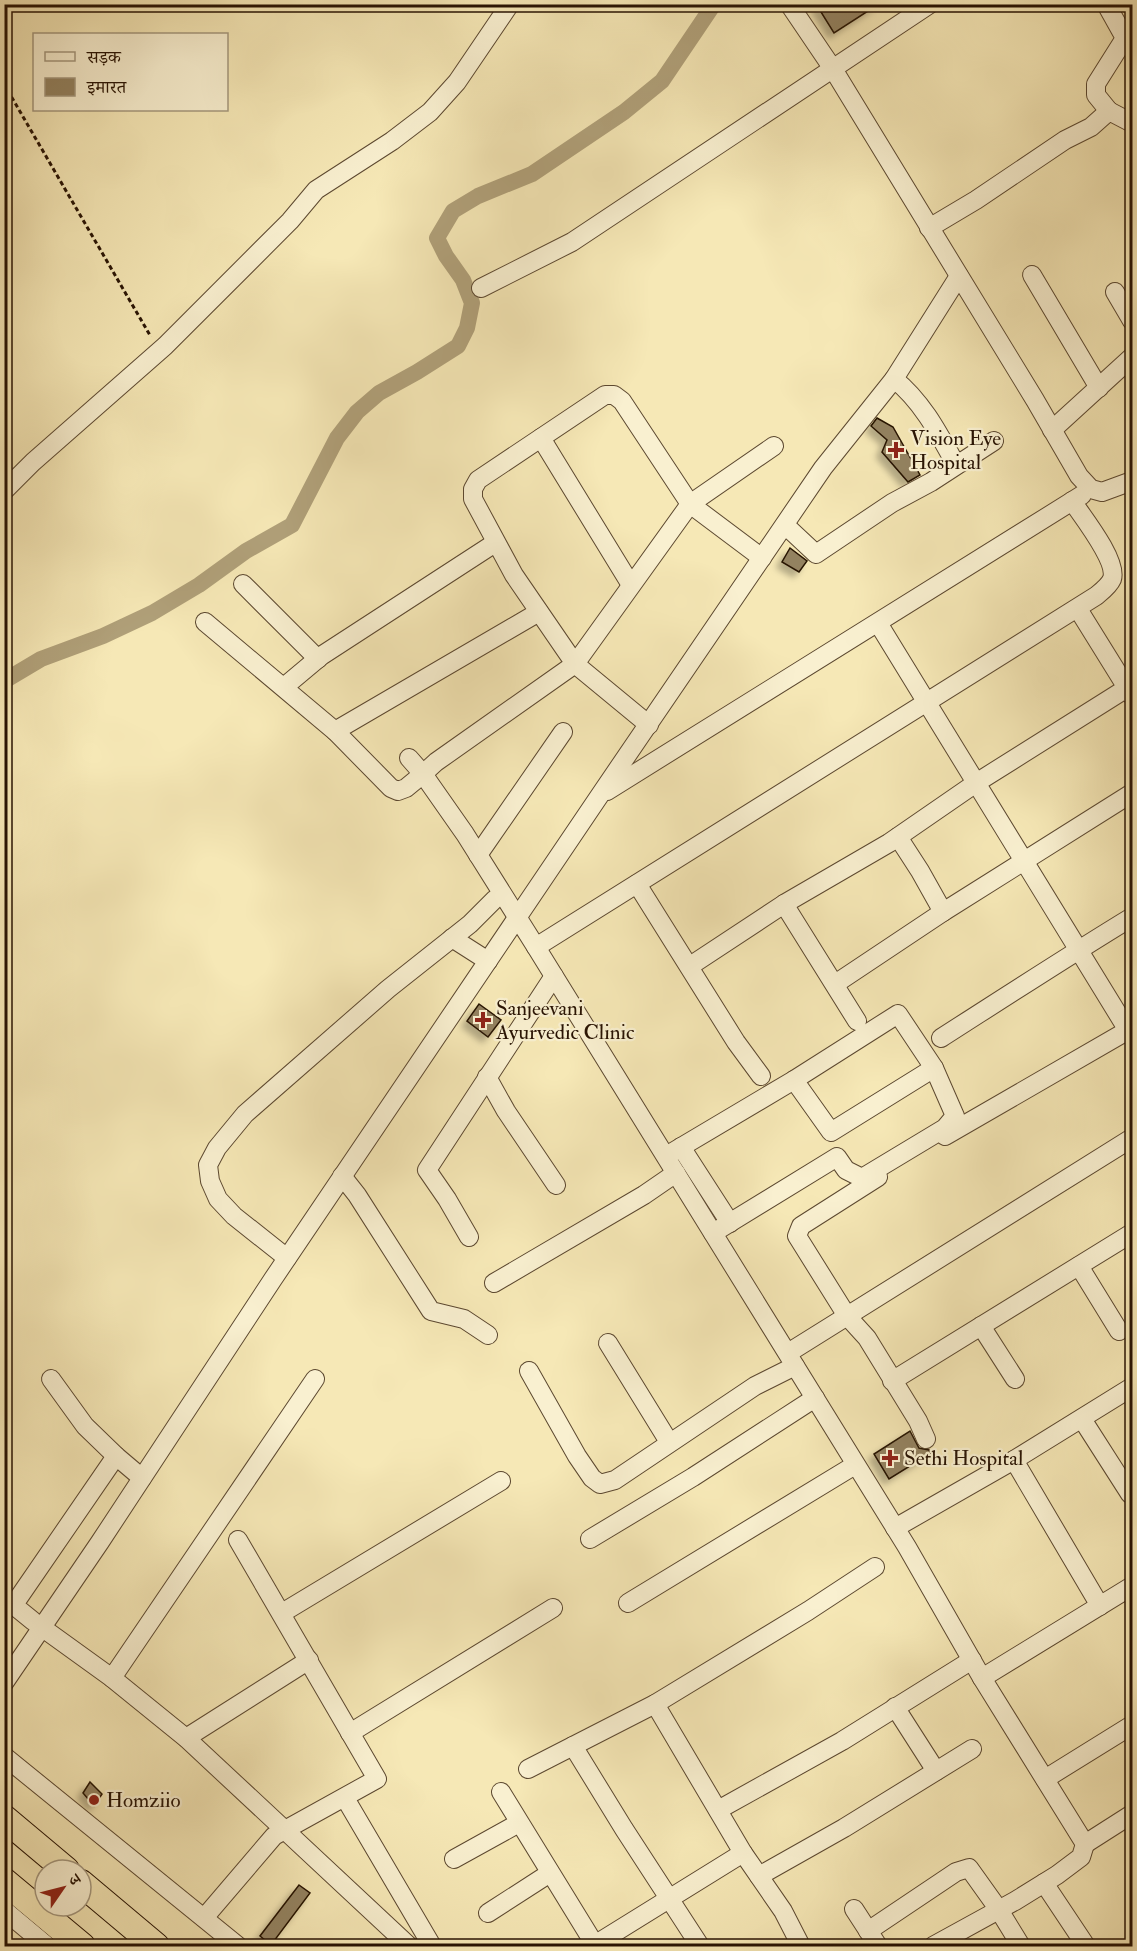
<svg xmlns="http://www.w3.org/2000/svg" width="1137" height="1951" font-family="'IM FELL Double Pica','Noto Serif Devanagari',serif">
<style>
.lines{fill:none;stroke-linecap:round;stroke-linejoin:round}
.canal{stroke:#b0a079;stroke-width:16}
.building{fill:#938260;stroke:#281303;stroke-width:1.5;filter:url(#shadow)}
.minor-casing{stroke:#5c4830;stroke-width:20}
.highway-casing{stroke:#281303;stroke-width:28}
.path{stroke:#281303;stroke-width:3;stroke-dasharray:4.5 3;stroke-linecap:butt}
.minor{stroke:#f9f0d0;stroke-width:18}
.highway{stroke:#f6e8b6;stroke-width:26}
.poi-dot{fill:#8f2418;stroke:#f9f0d0;stroke-width:2}
.labels{text-anchor:middle;stroke-width:4.5;stroke-linejoin:round;paint-order:stroke}
.poi-label{font-size:21px;fill:#281303;stroke:#f9f0d0;text-anchor:start}
</style>
<defs>
<filter id="shadow"><feDropShadow dx="-5.5" dy="5.5" stdDeviation="3" flood-color="#0004"/></filter>
</defs>
<rect width="100%" height="100%" fill="#f6e8b6"/>
<filter id="stains"><feTurbulence type="fractalNoise" baseFrequency=".00333" numOctaves="4"/><feColorMatrix values="0 0 0 0 .2 0 0 0 0 .09 0 0 0 0 .02 0 0 0 .5 -.17"/></filter>
<radialGradient id="worn" r=".72"><stop offset=".6" stop-color="#630" stop-opacity="0"/><stop offset="1" stop-color="#630" stop-opacity=".3"/></radialGradient>
<g class="lines">
<path class="canal" d="M4,681L41,659L103,636L152,613L199,585L246,551L292,525L337,438L357,412L379,393L417,372L458,346L467,328L472,303L463,280L446,256L437,238L453,211L478,196L532,174L624,112L662,81L714,4"/>
</g>
<g class="building">
<path d="M816,4H879L834,33Z"/>
<path d="M877,418L893,427L920,475L908,482L882,452L887,440L871,426Z"/>
<path d="M790,548L807,561L799,572L782,562Z"/>
<path d="M479,1004L501,1020L488,1037L467,1021Z"/>
<path d="M910,1431L919,1448L929,1450L931,1453L889,1479L874,1454Z"/>
<path d="M90,1782L102,1794L94,1806L83,1793Z"/>
<path d="M299,1885L310,1893L271,1945L260,1936Z"/>
</g>
<g class="lines">
<defs>
<g id="minor">
<path d="M789,4L833,69L1035,400L1079,476L1091,489L1102,492L1132,481"/>
<path d="M1106,4L1125,38L1096,84V95L1109,111"/>
<path d="M929,228L976,200L1065,140L1091,127L1109,111L1132,123"/>
<path d="M1032,275L1099,388"/>
<path d="M481,288L572,242L930,4"/>
<path d="M1115,292L1132,321"/>
<path d="M894,379C922,401 939,434 956,465"/>
<path d="M1052,430L1132,357"/>
<path d="M541,438L631,585"/>
<path d="M4,491L33,462L165,346L290,221L316,190L392,141L430,112L457,82L510,4"/>
<path d="M785,525L816,554L892,503L931,482L994,441"/>
<path d="M762,558L690,504L622,401L614,395H605L478,480L473,489V499L514,575L575,664L436,762L423,774L465,834L536,947L907,1547L982,1678L1085,1844L1132,1814"/>
<path d="M243,584L318,659"/>
<path d="M1078,609L1132,696"/>
<path d="M205,622L335,731L539,612"/>
<path d="M878,623L1132,1037"/>
<path d="M284,687L321,656L495,543"/>
<path d="M649,725L575,664L690,504L774,446"/>
<path d="M335,731L391,788L398,791L406,788L423,774L409,758"/>
<path d="M607,791L1082,495"/>
<path d="M898,837L920,871L943,912"/>
<path d="M478,855L563,732"/>
<path d="M637,884L736,1042L761,1076"/>
<path d="M784,904L857,1021"/>
<path d="M452,938L488,961"/>
<path d="M536,947L1096,596C1102,591 1109,586 1112,579C1118,561 1082,516 1072,501"/>
<path d="M690,966L784,904L889,843L976,783L1127,688"/>
<path d="M835,984L943,912L1132,793"/>
<path d="M941,1038C1005,997 1068,956 1132,917"/>
<path d="M487,1077L506,1111L556,1185"/>
<path d="M794,1080L831,1132L934,1068"/>
<path d="M945,1136L1132,1028"/>
<path d="M681,1147L730,1223"/>
<path d="M666,1156L794,1080L898,1014L934,1068L955,1116L945,1128L862,1178L846,1170L837,1157L713,1233"/>
<path d="M342,1176L357,1195L431,1311L464,1319L488,1335"/>
<path d="M878,1177L801,1226L797,1236L847,1316L867,1338L918,1421L926,1439"/>
<path d="M469,1237L447,1199L427,1170L554,976"/>
<path d="M287,1258L234,1216L218,1199L210,1181L208,1165L217,1148L245,1114L388,989L470,924L495,899"/>
<path d="M1079,1266L1119,1331"/>
<path d="M494,1283L644,1195L676,1173"/>
<path d="M981,1326L1015,1379"/>
<path d="M608,1343L669,1442"/>
<path d="M788,1353L1132,1138"/>
<path d="M529,1371L577,1456L592,1478L600,1484L615,1480L755,1386L795,1366"/>
<path d="M51,1379L85,1426L116,1456"/>
<path d="M892,1381L1132,1233"/>
<path d="M1082,1419L1130,1494"/>
<path d="M1014,1460L1100,1606"/>
<path d="M142,1478L116,1456L15,1603L17,1608L33,1621L112,1678L315,1379"/>
<path d="M895,1528L1014,1460L1132,1387"/>
<path d="M590,1539L693,1477L815,1398"/>
<path d="M628,1603L855,1465"/>
<path d="M282,1613L501,1481"/>
<path d="M112,1678L186,1738L409,1946"/>
<path d="M982,1678L1132,1586"/>
<path d="M4,1683L100,1542L273,1279L600,795L823,468L894,379L959,276"/>
<path d="M895,1707L936,1771"/>
<path d="M350,1733L553,1608"/>
<path d="M186,1738L309,1660"/>
<path d="M573,1746L624,1829L700,1946"/>
<path d="M4,1756L238,1946"/>
<path d="M528,1769L655,1704L808,1611L875,1567"/>
<path d="M1045,1779L1132,1725"/>
<path d="M501,1792L595,1945"/>
<path d="M345,1798L432,1946"/>
<path d="M718,1810L842,1741L972,1660"/>
<path d="M743,1853L783,1911L801,1946"/>
<path d="M454,1859L519,1823"/>
<path d="M759,1876L844,1828L972,1749"/>
<path d="M1044,1883L1086,1946"/>
<path d="M854,1909L878,1946"/>
<path d="M4,1910L47,1946"/>
<path d="M488,1913L550,1873"/>
<path d="M204,1918L274,1836L377,1779L238,1540"/>
<path d="M868,1931L956,1872L969,1868L999,1910L1021,1946"/>
<path d="M593,1946L743,1853L655,1704"/>
<path d="M933,1946L1015,1901L1057,1875L1081,1857L1085,1844"/>
</g>
<g id="highway">
<path d="M4,1818L66,1870"/>
<path d="M4,1881L82,1946"/>
<path d="M81,1883L156,1946"/>
</g>
</defs>
<use href="#minor" class="minor-casing"/>
<use href="#highway" class="highway-casing"/>
<path class="path" d="M4,84L151,337"/>
<use href="#minor" class="minor"/>
<use href="#highway" class="highway"/>
</g>
<g class="poi-dot">
<path d="M893 441h6v6h6v6h-6v6h-6v-6h-6v-6h6z"/>
<path d="M480 1011h6v6h6v6h-6v6h-6v-6h-6v-6h6z"/>
<path d="M887 1449h6v6h6v6h-6v6h-6v-6h-6v-6h6z"/>
<circle cx="94" cy="1800" r="6"/>
</g>
<g class="labels">
<g class="poi-label">
<text x="910" y="445">Vision Eye<tspan x="910" dy="24">Hospital</tspan></text>
<text x="496" y="1015">Sanjeevani<tspan x="496" dy="24">Ayurvedic Clinic</tspan></text>
<text x="904" y="1465">Sethi Hospital</text>
<text x="106" y="1807">Homziio</text>
</g>
</g>
<rect width="1137" height="1951" fill="none" stroke="#f6e8b6" stroke-width="24"/>
<rect x="6" y="6" width="1125" height="1939" fill="none" stroke="#281303" stroke-width="3"/>
<rect x="12" y="12" width="1113" height="1927" fill="none" stroke="#281303" stroke-width="1.5"/>
<rect x="33" y="33" width="195" height="78" fill="#f9f0d0" stroke="#a5987e" stroke-width="1.5"/>
<rect x="45" y="52" width="30" height="9" fill="#f9f0d0" stroke="#a5987e" stroke-width="1.5"/>
<text x="87" y="63" font-size="18" fill="#281303">सड़क</text>
<rect x="45" y="78" width="30" height="18" fill="#938260" stroke="#a5987e" stroke-width="1.5"/>
<text x="87" y="93" font-size="18" fill="#281303">इमारत</text>
<g transform="translate(63 1888) rotate(55)"><circle r="28" fill="#f9f0d0" stroke="#a5987e" stroke-width="1.5"/>
<path d="M0-4.5L10 22L0 15L-10 22Z" fill="#8f2418"/>
<text y="-9" font-size="16" font-weight="bold" text-anchor="middle" fill="#281303">उ</text>
</g>
<rect width="100%" height="100%" filter="url(#stains)"/>
<rect width="100%" height="100%" fill="url(#worn)"/>
</svg>
